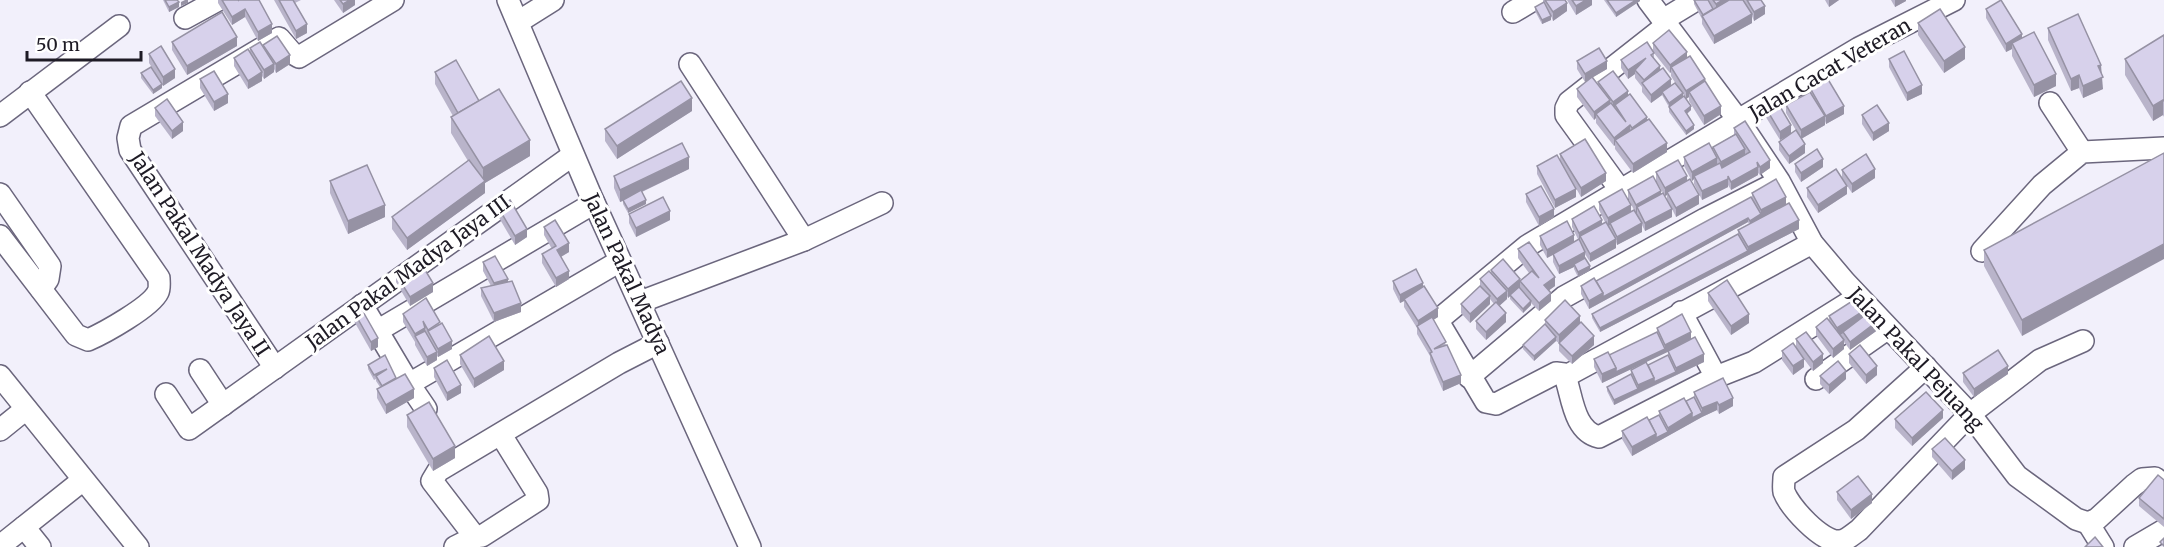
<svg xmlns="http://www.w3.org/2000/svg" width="2164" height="547" font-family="Merriweather,serif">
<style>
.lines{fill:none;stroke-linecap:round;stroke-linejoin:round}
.minor-casing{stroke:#6b667d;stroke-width:24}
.minor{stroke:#fff;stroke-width:21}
.wall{fill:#b9b4ca;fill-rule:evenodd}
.shaded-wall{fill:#9692a4}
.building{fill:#d7d1eb;stroke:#9692a4;stroke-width:1.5}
.labels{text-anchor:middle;stroke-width:6;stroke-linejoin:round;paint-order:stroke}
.street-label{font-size:20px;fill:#1e1b25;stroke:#fff}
</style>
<rect width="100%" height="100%" fill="#f2f0fb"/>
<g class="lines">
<defs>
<g id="minor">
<path d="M508,0L591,196L750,547"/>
<path d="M1648,0L1739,121L1779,181L1812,243L1845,282L1970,414L2017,476L2076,519L2088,523L2097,519L2134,485L2142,479L2155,478L2164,485"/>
<path d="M1513,12L1533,0"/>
<path d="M185,18L218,0"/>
<path d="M1663,20L1696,0"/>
<path d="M518,22L553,0"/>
<path d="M690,64L804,240"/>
<path d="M2050,103L2082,152"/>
<path d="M0,116L119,26"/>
<path d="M1621,191L1566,115V108L1569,102L1667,25"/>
<path d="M0,194L50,266L48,279L41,289"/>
<path d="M0,236L76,335L88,340C104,333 151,307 158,292C160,288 159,282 159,278L30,92"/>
<path d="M1982,251L2042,185L2082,152L2164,148"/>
<path d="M1858,297L1754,362L1716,377L1599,437C1572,431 1572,391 1564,374L1556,373L1496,404L1486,402L1439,323L1443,316L1527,246L1859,48L1954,0"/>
<path d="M640,302L804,240L882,203"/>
<path d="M362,305L409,384L620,261"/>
<path d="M1681,312L1716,377"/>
<path d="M377,331L594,203"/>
<path d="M1926,367L1856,430L1784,477C1784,482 1783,488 1784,492C1790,507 1821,542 1839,541C1846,541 1853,534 1859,530L1970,414L2040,360L2083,341"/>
<path d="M275,368L130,150L128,138L131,126L279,38L292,53L299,57L393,0"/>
<path d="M200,370L223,405"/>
<path d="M0,376L138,547"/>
<path d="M1566,376L1812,243"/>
<path d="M1469,377L1564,297L1705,219L1776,183"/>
<path d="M1816,379L1887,329"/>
<path d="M409,384L426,409"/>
<path d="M166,394L189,429L573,155"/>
<path d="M0,430L26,409"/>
<path d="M2088,523L2103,547"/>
<path d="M24,527L40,547"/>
<path d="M475,537L482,536L538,500L537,493L501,435"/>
<path d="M0,546L83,480"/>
<path d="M455,547L475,537L432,481L438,471L619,363L658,343"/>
<path d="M2135,547L2164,530"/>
</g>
</defs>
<use href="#minor" class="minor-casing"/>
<use href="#minor" class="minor"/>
</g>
<g class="wall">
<path d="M163,0H177L179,7L169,12Z"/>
<path d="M218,0H259L272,33L258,41L245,17L232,25L218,3Z"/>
<path d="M274,0H301L295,3L307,33L296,39Z"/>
<path d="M334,0H355V5L343,13Z"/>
<path d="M1543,0H1565L1567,11L1553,21L1551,16V20L1542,24L1535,11V7L1543,3Z"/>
<path d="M1567,0H1592V5L1576,15Z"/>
<path d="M1604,0H1640V1L1616,17Z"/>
<path d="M1694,0H1761L1765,14L1754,21L1752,16V23L1714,44L1702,24V19L1694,4Z"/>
<path d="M1825,0H1839L1829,7Z"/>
<path d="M1891,0H1906V1L1895,7Z"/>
<path d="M1986,9L2022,38L2056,86L2034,97L2012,56V49L2006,52L1986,18Z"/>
<path d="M1918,23L1965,59L1944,73L1918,35Z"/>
<path d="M2048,28L2103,89L2083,98L2079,88L2071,91L2048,40Z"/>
<path d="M2164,35V117L2163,115L2153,121L2125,75V59Z"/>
<path d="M172,42L237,46L187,75L172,50Z"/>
<path d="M1653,43L1687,57L1705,82L1721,114L1704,125L1689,101V97L1686,99L1683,94V97L1691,110L1687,114L1694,129L1686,135L1669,112V107L1662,95L1651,103L1642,92V87L1635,78V74L1628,79L1621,68V60L1653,51ZM1654,53L1670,73L1671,72V76L1679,89L1671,85L1654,59Z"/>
<path d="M263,45L290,64L276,73L274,69V72L264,79L262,76V81L248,89L234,66V58L250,52V48H263Z"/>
<path d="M149,54L175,78L163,86L162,85V88L153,94L141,78V73L155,72L149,63Z"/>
<path d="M1889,59L1922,94L1907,101L1889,67Z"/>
<path d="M1577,61L1607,69L1593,77L1598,85V82L1628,95L1667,152L1633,173L1615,149V145L1614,146L1596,123V118L1594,120L1577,97V89L1589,80L1585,82L1577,69Z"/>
<path d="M435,72L479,101L530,156L485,183V193L407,250L392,229V217L468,161L451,133V117L453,116L435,84Z"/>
<path d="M200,79L228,103L214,111L200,88Z"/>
<path d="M1809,86L1844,114L1826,124L1825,121V125L1801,139L1805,153L1789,164L1779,150V142L1788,136L1780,140L1764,114V105L1791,133L1798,134L1786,113V105L1809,93Z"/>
<path d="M155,108L183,131L172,139L155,116Z"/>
<path d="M692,111L617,159L605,141V129Z"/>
<path d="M1862,115L1889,131L1873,141L1862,124Z"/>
<path d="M1734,128L1770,168L1760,175L1758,173V175L1731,190L1728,185V187L1702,200L1694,184V179L1692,181L1684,166V157L1713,150V147L1734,135Z"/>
<path d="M2164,153L2022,336L1984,266V250Z"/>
<path d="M1560,154L1606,181L1581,197L1573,183L1576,197L1555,208L1537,174V166L1560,160Z"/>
<path d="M1795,164L1823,167L1801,182L1795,172Z"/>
<path d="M689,169L642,192L646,204L628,213L623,204V201L620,202L614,188V176Z"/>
<path d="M1842,170L1875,178L1852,193L1842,178Z"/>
<path d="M1656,172L1687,181L1699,204L1676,217L1672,209V217L1645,231L1642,225V232L1617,245L1616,242V248L1590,262L1585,254V258L1590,270L1578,277L1574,269V267L1559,274L1553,262V255L1547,258L1540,245V236L1574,242L1578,239L1572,227V219L1602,224L1605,222L1599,210V202L1631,211L1634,210L1628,198V190L1661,194L1667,200V195L1665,196L1656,181Z"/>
<path d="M330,181L385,217L348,234L330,193Z"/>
<path d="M1807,188L1847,194L1818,213L1807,197Z"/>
<path d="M1752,193L1786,204L1799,229L1600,332L1592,318V314L1738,234V230L1749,224L1748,222L1589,309L1581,294V286L1596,281L1752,197Z"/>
<path d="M1526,194L1554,217L1539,226L1526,202Z"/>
<path d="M498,207L527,237L515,245L498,216Z"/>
<path d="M629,214L670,220L636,237L629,223Z"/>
<path d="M544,227L569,252L561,257L569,279L556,287L542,263V254L552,249L544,235Z"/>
<path d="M1518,249L1555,286L1549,290L1551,301L1539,311L1531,303V305L1523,313L1510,299V296L1508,298L1507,296V299L1499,306L1506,322L1486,340L1476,329V321L1494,304L1490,299V304L1470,323L1461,313V304L1480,287V279L1491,273V270L1520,281L1529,273L1518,258Z"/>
<path d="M483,262L508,282L521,312L494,322L481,296V288L491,286L483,271Z"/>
<path d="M396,274L433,292L410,306L396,282Z"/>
<path d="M1393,281L1423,287L1438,317L1433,320L1446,345L1461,383L1443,391L1430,361V356L1417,334V328L1404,307V301L1400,303L1393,289Z"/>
<path d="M1708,293L1749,323L1731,335L1708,301Z"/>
<path d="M354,312L378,347L371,351L354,321Z"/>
<path d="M1868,313L1879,329L1850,350L1844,342V349L1833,358L1816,335V327L1829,321V316Z"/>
<path d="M403,314L440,324L452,349L438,357L437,356V360L427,366L415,345V342L403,322Z"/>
<path d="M1545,320L1580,323L1594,345L1572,364L1559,351V343L1556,341L1534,361L1523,349V345L1545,324Z"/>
<path d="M1657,328L1691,339L1704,362L1614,405L1607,391V387L1631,374V370L1648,365L1668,355V351L1602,383L1594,367V359L1609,355L1657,332Z"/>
<path d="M1796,339L1823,363L1813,371L1804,359V367L1793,375L1782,360V351L1796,347Z"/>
<path d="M1849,354L1877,375L1866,384L1849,363Z"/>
<path d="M460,355L504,370L474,388L460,364Z"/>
<path d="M368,365L396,378L414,398L386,414L377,398V389L380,387L376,381V379L374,380L368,369Z"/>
<path d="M434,368L461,393L447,401L434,377Z"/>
<path d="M1963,373L2008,374L1974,397L1963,382Z"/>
<path d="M1820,376L1846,379L1829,394L1820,384Z"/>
<path d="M1694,392L1733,406L1719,414L1717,410L1702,417L1632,456L1622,439V431L1649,420L1659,415V411L1686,401L1694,397Z"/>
<path d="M407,415L455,458L433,471L407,427Z"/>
<path d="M1943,418L1912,446L1895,428V419Z"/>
<path d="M1932,449L1965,469L1952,480L1932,457Z"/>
<path d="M2164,480V527L2139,506V498Z"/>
<path d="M1837,492L1872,503L1851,519L1837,500Z"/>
</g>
<g class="shaded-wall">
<path d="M185,0H188V3L181,6V2Z"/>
<path d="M350,0H355V5L343,13V4Z"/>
<path d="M1586,0H1592V5L1576,15V6Z"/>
<path d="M1636,0H1640V1L1616,17V13Z"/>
<path d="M1723,0H1737L1716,12V4Z"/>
<path d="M1829,0H1839L1829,7Z"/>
<path d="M1895,0H1906V1L1895,7Z"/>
<path d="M179,2V7L169,12V7Z"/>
<path d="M1567,3V11L1553,21V12Z"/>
<path d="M1765,6V14L1754,21V12Z"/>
<path d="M245,9V17L232,25V17Z"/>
<path d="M1752,14V23L1714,44V36Z"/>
<path d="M1551,16V20L1542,24V20Z"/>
<path d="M272,24V33L258,41V32Z"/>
<path d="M307,24V33L296,39V31Z"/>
<path d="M2022,34V43H2012V49L2006,52V44Z"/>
<path d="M237,37V46L187,75V66Z"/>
<path d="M1965,47V59L1944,73V61Z"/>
<path d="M1687,52V60L1671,67V72L1670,73V65Z"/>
<path d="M290,55V64L276,73V64Z"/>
<path d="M1646,58L1635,70V74L1628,79V70Z"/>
<path d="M1607,61V69L1585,82V74Z"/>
<path d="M274,64V72L264,79V70Z"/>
<path d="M2101,65L2103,89L2083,98V86L2098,66Z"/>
<path d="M1660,66V74L1644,85V80Z"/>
<path d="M175,69V78L163,86V77Z"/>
<path d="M262,72V81L248,89V81Z"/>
<path d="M2056,74V86L2034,97V85Z"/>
<path d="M2079,75V88L2071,91V79Z"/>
<path d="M1671,79V88L1662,92V95L1651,103V95Z"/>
<path d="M1705,79V87L1689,92V97L1686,99V91Z"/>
<path d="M162,84V88L153,94V90Z"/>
<path d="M1922,85V94L1907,101V93Z"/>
<path d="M1628,91V100L1615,105V110L1613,111V102Z"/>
<path d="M1683,93V98L1669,107V103Z"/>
<path d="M228,94V103L214,111V102Z"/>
<path d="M692,98V111L617,159V146Z"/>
<path d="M1610,100V108L1596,114V118L1594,120V112Z"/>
<path d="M2163,100V115L2153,121V106Z"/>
<path d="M1691,106V110L1685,115V111Z"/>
<path d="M1721,106V114L1704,125V116Z"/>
<path d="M1844,106V114L1826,124V116Z"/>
<path d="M1825,116V125L1801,139V130Z"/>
<path d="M1647,117V126L1632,136V128Z"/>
<path d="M183,122V131L172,139V131Z"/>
<path d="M1889,123V131L1873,141V133Z"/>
<path d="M1630,125V134L1615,140V145L1614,146V138Z"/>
<path d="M1694,125V129L1686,135V131Z"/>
<path d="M1791,125V134L1780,140V132Z"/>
<path d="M530,140V156L485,183V193L407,250V238L483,182V168Z"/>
<path d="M1667,143V152L1633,173V164Z"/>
<path d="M1805,144V153L1789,164V156Z"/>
<path d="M1745,149V158L1721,171V162Z"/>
<path d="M689,157V169L620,202V190Z"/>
<path d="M1717,158V167L1694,176V179L1692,181V172Z"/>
<path d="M1823,159V167L1801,182V173Z"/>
<path d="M1770,160V168L1760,175V167Z"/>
<path d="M1758,167V175L1731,190V182Z"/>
<path d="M1875,169V178L1852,193V184Z"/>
<path d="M1606,173V181L1581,197V188Z"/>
<path d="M1687,176V184L1667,192V195L1665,196V188Z"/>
<path d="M1728,179V187L1702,200V191Z"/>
<path d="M1847,186V194L1818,213V205Z"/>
<path d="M1576,189V197L1555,208V200Z"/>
<path d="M1661,191V199L1637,207V213H1636V205Z"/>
<path d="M1699,195V204L1676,217V208Z"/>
<path d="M1786,197V205L1750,225V221L1761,214V210Z"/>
<path d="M646,200V204L628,213V209Z"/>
<path d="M385,205V217L348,234V221Z"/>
<path d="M1631,205V214L1610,223V225L1608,226V218Z"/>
<path d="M1554,209V217L1539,226V217Z"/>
<path d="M1672,209V217L1645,231V223Z"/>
<path d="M670,211V220L636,237V228Z"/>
<path d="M1748,218V222L1589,309V301Z"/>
<path d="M1602,220V228L1580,236V240L1579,241V233Z"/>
<path d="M1799,220V229L1600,332V328L1748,251V247Z"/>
<path d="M1642,223V232L1617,245V237Z"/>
<path d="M527,229V237L515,245V236Z"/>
<path d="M1574,235V243L1547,258V250Z"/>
<path d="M1616,239V248L1590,262V254Z"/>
<path d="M569,243V252L557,259V250Z"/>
<path d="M2164,244V259L2022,336V320Z"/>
<path d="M1585,252V260L1574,264V267L1559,274V266Z"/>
<path d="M1590,266V270L1578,277V272Z"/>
<path d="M569,271V279L556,287V278Z"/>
<path d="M1555,277V286L1544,294V285Z"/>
<path d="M508,279V288L494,292V283Z"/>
<path d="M1520,279V287L1508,298V289Z"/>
<path d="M433,283V292L410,306V297Z"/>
<path d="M1423,283V291L1404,299V301L1400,303V295Z"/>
<path d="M1507,291V299L1497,308V299Z"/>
<path d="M1551,293V301L1539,311V303Z"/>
<path d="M1490,296V304L1470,323V314Z"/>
<path d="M1531,301V305L1523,313V309Z"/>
<path d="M521,303V312L494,322V313Z"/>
<path d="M1438,308V317L1419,329L1418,327V321Z"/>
<path d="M1868,308V317L1837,337V328Z"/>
<path d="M1506,313V322L1486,340V332Z"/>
<path d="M1749,314V323L1731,335V326Z"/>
<path d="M1580,316V324L1559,343V335Z"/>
<path d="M1879,320V329L1850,350V342Z"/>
<path d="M425,328V336H415V342V334Z"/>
<path d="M1691,332V341L1602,383V374L1616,368L1665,349V345Z"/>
<path d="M1594,336V345L1572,364V356Z"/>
<path d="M1556,337V341L1534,361V356Z"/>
<path d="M378,338V347L371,351V342Z"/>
<path d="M1844,340V349L1833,358V349Z"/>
<path d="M452,341V349L438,357V349Z"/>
<path d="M437,352V360L427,366V357Z"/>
<path d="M1704,354V362L1638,393V385L1654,378L1676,372V368Z"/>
<path d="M1823,354V363L1813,371V362Z"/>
<path d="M1804,359V367L1793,375V366Z"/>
<path d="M504,361V370L474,388V379Z"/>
<path d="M1877,366V375L1866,384V375Z"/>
<path d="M2008,366V374L1974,397V389Z"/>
<path d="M1846,371V379L1829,394V385Z"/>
<path d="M1461,375V383L1443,391V382Z"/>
<path d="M461,385V393L447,401V393Z"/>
<path d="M414,389V398L386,414V405Z"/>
<path d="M1638,389V393L1614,405V400Z"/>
<path d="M1733,398V406L1719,414V405Z"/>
<path d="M1717,402V410L1702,417V408Z"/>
<path d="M1943,410V418L1912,446V438Z"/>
<path d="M1692,413H1702V417L1668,436V428Z"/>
<path d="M1668,432V436L1632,456V447L1656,434Z"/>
<path d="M455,446V458L433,471V459Z"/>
<path d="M1965,460V469L1952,480V471Z"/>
<path d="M1872,494V503L1851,519V510Z"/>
</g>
<g class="building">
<path d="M165,0H177L179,2L169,7Z"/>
<path d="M222,0H238L239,1L238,0H259L272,24L258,32L245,9L232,17Z"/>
<path d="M279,0H293L307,24L296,31Z"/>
<path d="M340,0H350L343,4Z"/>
<path d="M1545,0H1565L1567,3L1553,12Z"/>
<path d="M1572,0H1586L1576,6Z"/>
<path d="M1607,0H1636L1616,13Z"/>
<path d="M1694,0H1708L1713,9L1703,15Z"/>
<path d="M1713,0H1723L1716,4Z"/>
<path d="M1729,0H1743L1752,14L1714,36L1702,16Z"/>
<path d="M1747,0H1761L1765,6L1754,12Z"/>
<path d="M2001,0L2022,34L2006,44L1986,9Z"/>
<path d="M1544,2L1551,16L1542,20L1535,7Z"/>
<path d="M1940,9L1965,47L1944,61L1918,23Z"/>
<path d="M222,12L237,37L187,66L172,42Z"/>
<path d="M2078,14L2101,65L2098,66L2103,77L2083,86L2079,75L2071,79L2048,28Z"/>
<path d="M1669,30L1687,52L1670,65L1653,43Z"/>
<path d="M2034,32L2056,74L2034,85L2012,43Z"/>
<path d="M2164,35V101L2163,100L2153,106L2125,59Z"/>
<path d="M277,36L290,55L276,64L263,45Z"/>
<path d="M260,42L274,64L264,70L250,48Z"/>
<path d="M1647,42L1654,53L1651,55L1660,66L1644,80L1635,70L1646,58L1628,70L1621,60Z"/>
<path d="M161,46L175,69L163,77L149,54Z"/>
<path d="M1599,48L1607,61L1585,74L1577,61Z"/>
<path d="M248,49L262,72L248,81L234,58Z"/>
<path d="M1904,51L1922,85L1907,93L1889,59Z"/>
<path d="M1690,56L1705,79L1686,91L1671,67Z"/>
<path d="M456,60L479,101L458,113L435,72Z"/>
<path d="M151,67L162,84L153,90L141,73Z"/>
<path d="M1663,68L1671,79L1651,95L1642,83Z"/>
<path d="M214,71L228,94L214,102L200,79Z"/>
<path d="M1613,71L1628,91L1613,102L1598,82Z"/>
<path d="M1826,76L1844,106L1826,116L1809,86Z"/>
<path d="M1592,77L1610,100L1594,112L1577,89Z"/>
<path d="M681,81L692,98L617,146L605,129Z"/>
<path d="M1705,81L1721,106L1704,116L1689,92Z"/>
<path d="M1675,83L1683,93L1669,103L1662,92Z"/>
<path d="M499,89L530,140L483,168L451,117Z"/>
<path d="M1810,92L1825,116L1801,130L1786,105Z"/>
<path d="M1630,94L1647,117L1632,128L1630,125L1614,138L1596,114L1611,103L1626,122L1615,105Z"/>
<path d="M1684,96L1691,106L1685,111L1694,125L1686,131L1669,107Z"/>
<path d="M1775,98L1791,125L1780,132L1764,105Z"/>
<path d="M167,99L183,122L172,131L155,108Z"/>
<path d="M1877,105L1889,123L1873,133L1862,115Z"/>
<path d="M1649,119L1667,143L1633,164L1615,140Z"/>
<path d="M1745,121L1770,160L1760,167L1757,162L1758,167L1731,182L1728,176V179L1702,191L1694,176L1720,163L1722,168L1750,152L1734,128Z"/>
<path d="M1796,130L1805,144L1789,156L1779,142Z"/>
<path d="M1736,134L1745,149L1721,162L1713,147Z"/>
<path d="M1585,139L1606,173L1581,188L1560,154Z"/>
<path d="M682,143L689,157L620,190L614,176Z"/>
<path d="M1709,143L1717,158L1692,172L1684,157Z"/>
<path d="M1817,149L1823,159L1801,173L1795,164Z"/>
<path d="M2164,153V244L2022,320L1984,250Z"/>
<path d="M1866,154L1875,169L1852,184L1842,170Z"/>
<path d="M1557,155L1576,189L1555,200L1537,166Z"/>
<path d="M469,160L485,181L407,238L392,217Z"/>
<path d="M1678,160L1687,176L1665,188L1656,172Z"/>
<path d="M367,165L385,205L348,221L330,181Z"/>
<path d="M1836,169L1847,186L1818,205L1807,188Z"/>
<path d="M1653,176L1661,191L1636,205L1628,190Z"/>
<path d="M1690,179L1699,195L1676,208L1667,192Z"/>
<path d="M1776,179L1786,197L1761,210L1752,193Z"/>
<path d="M1541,186L1554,209L1539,217L1526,194Z"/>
<path d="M1622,189L1631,205L1608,218L1599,202Z"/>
<path d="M641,190L646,200L628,209L623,200Z"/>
<path d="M1663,193L1672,209L1645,223L1637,207Z"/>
<path d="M663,197L670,211L636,228L629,214Z"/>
<path d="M1751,197L1761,214L1750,221L1748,218L1603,297V293L1596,281Z"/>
<path d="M510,200L527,229L515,236L498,207Z"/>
<path d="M1789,203L1799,220L1748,247L1738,230Z"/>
<path d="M1594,206L1602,220L1579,233L1572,219Z"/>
<path d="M1634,210L1642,223L1617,237L1610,223Z"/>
<path d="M555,220L569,243L557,250L569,271L556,278L542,254L556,246L544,227Z"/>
<path d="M1567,221L1574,235L1547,250L1540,236Z"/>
<path d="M1606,222L1616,239L1590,254L1580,236Z"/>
<path d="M1738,234L1748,251L1600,328L1592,314Z"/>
<path d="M1579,239L1585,252L1559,266L1553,254Z"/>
<path d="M1529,242L1555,277L1544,285L1551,293L1539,303L1520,281L1532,271L1539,278L1518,249Z"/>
<path d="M495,256L508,279L494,283L483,262Z"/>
<path d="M1585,258L1590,266L1578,272L1574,264Z"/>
<path d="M1503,259L1520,279L1508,289L1491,270Z"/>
<path d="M419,260L433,283L410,297L396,274Z"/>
<path d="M1416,269L1423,283L1400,295L1393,281Z"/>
<path d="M1489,271L1507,291L1497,299L1480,279Z"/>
<path d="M1594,278L1603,293L1589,301L1581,286Z"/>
<path d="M1727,280L1749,314L1731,326L1708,293Z"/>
<path d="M512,281L521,303L494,313L481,288Z"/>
<path d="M1424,286L1438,308L1418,321L1404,299Z"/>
<path d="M1480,286L1490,296L1470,314L1461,304Z"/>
<path d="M1519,287L1531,301L1523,309L1510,295Z"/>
<path d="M1860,296L1868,308L1837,328L1829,316Z"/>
<path d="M426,298L440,322L428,330L423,321L425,328L415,334L403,314Z"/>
<path d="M1565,300L1580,316L1559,335L1545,320Z"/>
<path d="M1496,302L1506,313L1486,332L1476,321Z"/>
<path d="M361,308L378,338L371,342L354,312Z"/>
<path d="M1872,310L1879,320L1850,342L1843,332Z"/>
<path d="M1682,314L1691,332L1665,345L1657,328Z"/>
<path d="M1432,317L1446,342L1434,349L1447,345L1461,375L1443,382L1430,353L1432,352L1417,326Z"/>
<path d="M1827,318L1844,340L1833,349L1816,327Z"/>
<path d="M1581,322L1594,336L1572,356L1559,343Z"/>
<path d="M442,323L452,341L438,349L428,331Z"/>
<path d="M1545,324L1556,337L1534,356L1523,345Z"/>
<path d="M425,331L437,352L427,357L415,336Z"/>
<path d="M1657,332L1665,349L1616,372V368L1609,355Z"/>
<path d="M1806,332L1823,354L1813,362L1796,339Z"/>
<path d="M489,336L504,361L474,379L460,355Z"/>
<path d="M1695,337L1704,354L1676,368L1668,351Z"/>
<path d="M1793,343L1804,359L1793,366L1782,351Z"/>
<path d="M1860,345L1877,366L1866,375L1849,354Z"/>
<path d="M1998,350L2008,366L1974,389L1963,373Z"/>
<path d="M1608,352L1616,368L1602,374L1594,359Z"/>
<path d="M385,355L396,378L382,386L376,376L387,369L374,375L368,365Z"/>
<path d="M1668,355L1676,372L1654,382V378L1648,365Z"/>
<path d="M447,360L461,385L447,393L434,368Z"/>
<path d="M1838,361L1846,371L1829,385L1820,376Z"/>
<path d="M1646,362L1654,378L1638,385L1631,370Z"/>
<path d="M405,374L414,389L386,405L377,389Z"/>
<path d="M1631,374L1638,389L1614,400L1607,387Z"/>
<path d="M1723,378L1733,398L1719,405L1717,402L1702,408L1694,392Z"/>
<path d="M1926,392L1943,410L1912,438L1895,419Z"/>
<path d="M1694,397L1702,413L1692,418V413L1686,401Z"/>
<path d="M1684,398L1692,413L1668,428L1659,411Z"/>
<path d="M429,402L455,446L433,459L407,415Z"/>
<path d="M1659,415L1668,432L1656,438V434L1649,420Z"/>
<path d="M1647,417L1656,434L1632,447L1622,431Z"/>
<path d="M1945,438L1965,460L1952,471L1932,449Z"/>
<path d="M2158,475L2164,480V519L2139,498Z"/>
<path d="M1858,476L1872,494L1851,510L1837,492Z"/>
<path d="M2095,537L2103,547H2085Z"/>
<path d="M2164,538V546L2160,542Z"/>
</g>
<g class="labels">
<g class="street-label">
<text transform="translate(1830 69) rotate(-30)" y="7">Jalan Cacat Veteran</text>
<text transform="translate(200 254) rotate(57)" y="7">Jalan Pakal Madya Jaya II</text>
<text transform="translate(408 272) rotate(-36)" y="7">Jalan Pakal Madya Jaya III</text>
<text transform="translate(627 274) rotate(65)" y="7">Jalan Pakal Madya</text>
<text transform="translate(1916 359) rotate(47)" y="7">Jalan Pakal Pejuang</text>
</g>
</g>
<path d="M27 51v9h114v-9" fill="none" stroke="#1e1b25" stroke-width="3"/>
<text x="36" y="51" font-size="18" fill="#1e1b25" stroke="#ffffff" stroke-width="4.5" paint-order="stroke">50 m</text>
</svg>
